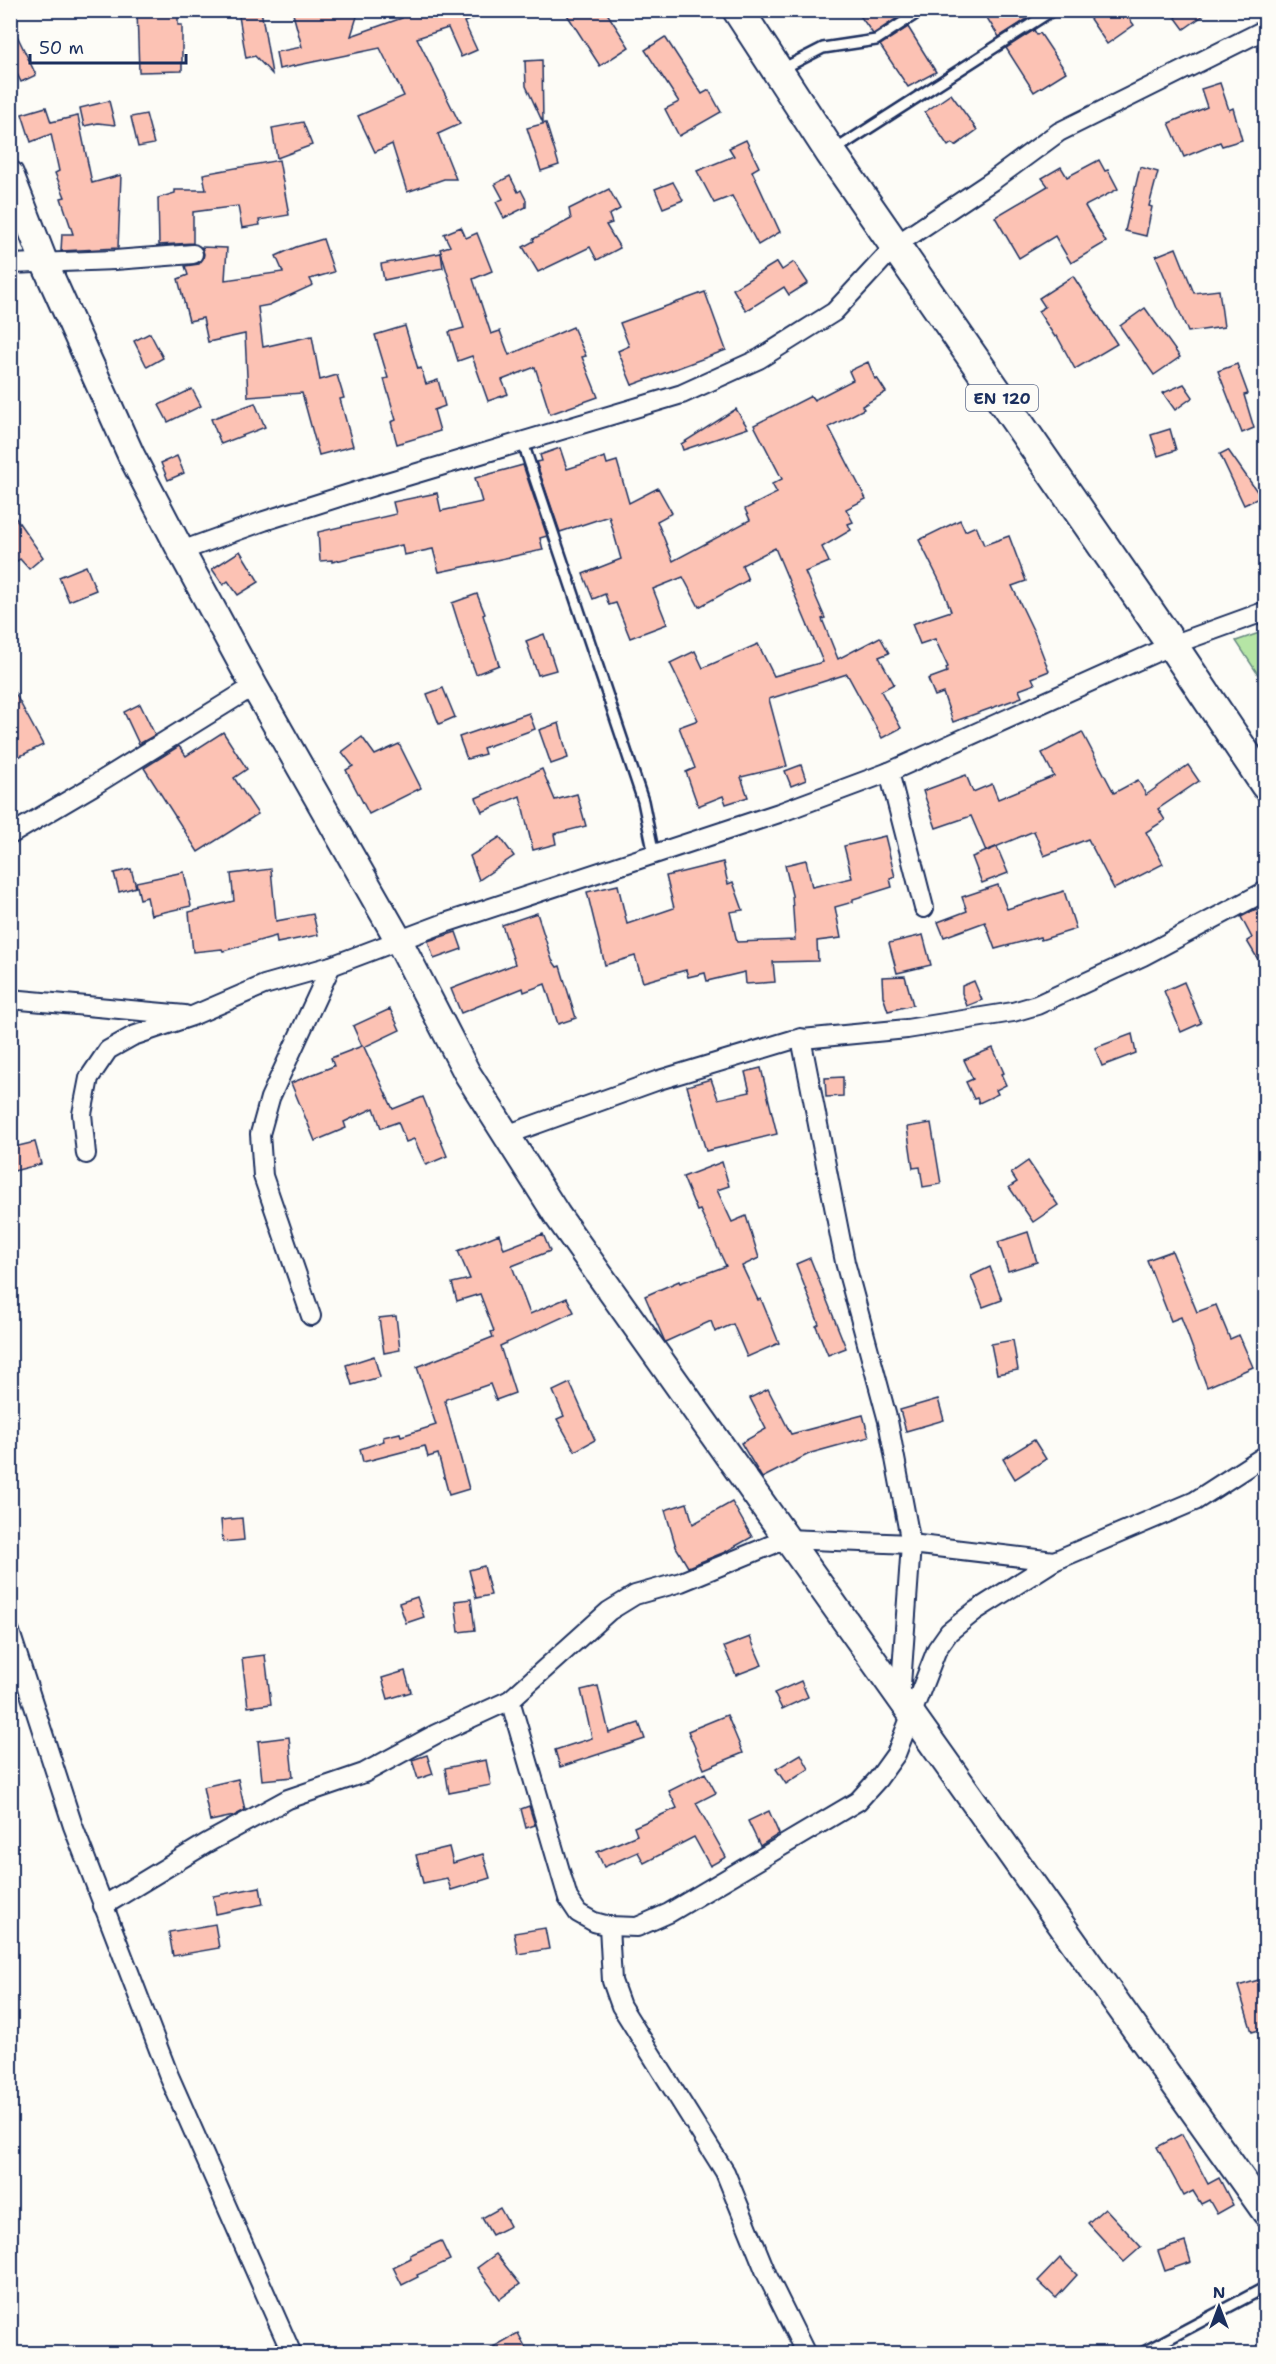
<svg xmlns="http://www.w3.org/2000/svg" width="1276" height="2364" font-family="'Shantell Sans',sans-serif">
<style>
.green{fill:#b5e5a5;stroke:#688a82;stroke-width:1.5}
.building{fill:#fcc2b4;stroke:#1b2f5e;stroke-width:1.5}
.lines{fill:none;stroke-linecap:round;stroke-linejoin:round}
.lane-casing{stroke:#1b2f5e;stroke-width:14}
.street-casing{stroke:#1b2f5e;stroke-width:22}
.secondary-casing{stroke:#1b2f5e;stroke-width:30}
.primary-casing{stroke:#1b2f5e;stroke-width:34}
.lane{stroke:#fdfcf7;stroke-width:9}
.street{stroke:#fdfcf7;stroke-width:18}
.secondary{stroke:#fdfcf7;stroke-width:26}
.primary{stroke:#fdfcf7;stroke-width:30}
.labels{text-anchor:middle;stroke-width:4.5;stroke-linejoin:round;paint-order:stroke}
.shield{fill:#fdfcf7;stroke:#5f6c8c;stroke-width:1.5}
.shield-label{font-size:16px;font-weight:bold;fill:#1b2f5e}
</style>
<rect width="100%" height="100%" fill="#fdfcf7"/>
<filter id="ink" filterUnits="userSpaceOnUse"><feTurbulence type="fractalNoise" baseFrequency=".0167" numOctaves="2"/><feDisplacementMap in="SourceGraphic" scale="12" xChannelSelector="R" yChannelSelector="G"/><feConvolveMatrix kernelMatrix="1 2 1 2 8 2 1 2 1" color-interpolation-filters="sRGB"/></filter>
<g filter="url(#ink)">
<path class="green" d="M1265,631H1266L1265,685L1236,641Z"/>
<g class="building">
<path d="M137,10H178V25H182V71L139,72Z"/>
<path d="M238,10H261L272,74L255,56L246,58Z"/>
<path d="M292,10H359L351,36L402,18L399,10H489V13L464,22L477,50L461,57L448,28L417,38L460,124L438,134L456,179H444L407,192L392,144L375,152L358,116L404,96L380,48L279,69L276,52L302,47Z"/>
<path d="M564,10H605L629,47L600,66Z"/>
<path d="M856,10H897L900,16L873,34Z"/>
<path d="M982,10H1021L1027,19L999,37Z"/>
<path d="M1084,10H1123L1134,25L1107,44Z"/>
<path d="M1170,10H1211L1184,29Z"/>
<path d="M10,21L36,75L21,82L10,59Z"/>
<path d="M908,27L936,72L908,87L880,45Z"/>
<path d="M1034,30L1037,35L1040,33L1066,72L1034,92L1006,48Z"/>
<path d="M665,37L702,94L709,90L721,112L679,136L665,109L679,102L645,50Z"/>
<path d="M542,60L543,123L526,86L525,61Z"/>
<path d="M1220,83L1229,110L1233,108L1242,140L1222,146L1220,142L1184,157L1169,123L1207,107L1201,89Z"/>
<path d="M951,94L977,130L955,146L952,143L948,146L925,112Z"/>
<path d="M109,101L115,125L98,123L84,126L80,108Z"/>
<path d="M46,107L51,122L78,116L92,183L121,175L118,248L61,251L62,234H73L61,198L65,197L55,173L59,171L51,134L31,142L22,114Z"/>
<path d="M146,114L154,144L138,147L131,117Z"/>
<path d="M303,122L312,145L277,158L272,128Z"/>
<path d="M546,123L559,165L541,171L527,128Z"/>
<path d="M746,140L759,167L752,171L780,232L758,245L732,196L714,203L697,171L734,156L729,148Z"/>
<path d="M279,160L289,215L259,220L260,225L242,228L238,206L193,212V243L159,245L158,198L175,193V190H206L203,174Z"/>
<path d="M1099,160L1105,171L1108,170L1118,189L1085,206L1106,242L1071,263L1055,236L1019,258L995,217L1048,186L1042,178L1061,167L1067,177Z"/>
<path d="M1140,167L1158,172L1149,206L1152,207L1146,236L1125,231Z"/>
<path d="M510,176L518,192L521,190L526,200V207L504,218L496,202L503,199L495,184Z"/>
<path d="M673,182L683,200L663,208L655,189Z"/>
<path d="M609,189L620,209L609,215L612,223L606,225L620,248L597,260L590,247L538,272L523,247L534,241L533,239L571,219L569,209Z"/>
<path d="M461,227L466,238L477,233L492,271L473,279L491,334L500,331L509,355L573,327L586,356L582,357L598,397L550,414L535,367L502,380L508,394L488,401L472,356L458,361L449,332L464,328L440,249L450,246L444,234Z"/>
<path d="M323,239L334,272L310,279L313,285L269,305L258,307L263,347L312,336L320,380L337,375L344,398L340,399L353,446L319,455L302,393L248,397L245,334L208,342L203,318L189,321L178,279L188,275L185,266L199,264L203,259L204,254L202,247L227,248L225,280L283,272L276,256L296,247Z"/>
<path d="M1176,248L1194,293L1219,290L1224,327L1188,332L1156,256Z"/>
<path d="M441,253L443,268L384,280L381,264Z"/>
<path d="M777,262L782,270L794,262L808,283L789,295L784,287L746,311L733,289Z"/>
<path d="M1073,276L1117,344L1075,369L1057,336L1055,337L1038,311L1045,307L1039,298Z"/>
<path d="M705,292L726,350L632,385L618,351L629,346L620,323Z"/>
<path d="M1145,308L1180,357L1154,375L1120,326Z"/>
<path d="M405,326L418,369L421,368L426,384L438,380L445,406L434,410L440,431L397,444L391,422L396,420L384,379L388,378L375,335Z"/>
<path d="M150,333L163,358L147,367L134,341Z"/>
<path d="M868,362L875,379L877,378L886,392L862,406L864,409L829,427L866,499L846,509L853,522L848,524L851,530L822,547L829,562L805,572L825,618L822,619L838,659L880,637L889,653L879,657L894,684L881,691L901,728L882,738L847,674L769,699L787,766L741,777L748,797L726,804L723,796L698,806L686,772L695,768L679,727L698,720L670,663L695,651L703,668L758,644L774,676L823,662L775,548L742,565L748,580L699,607L683,577L653,589L667,624L630,638L616,603L609,605L605,594L593,599L583,574L621,559L609,516L560,532L536,462L542,461L540,455L560,448L567,469L605,457L607,464L617,461L629,503L658,488L672,513L657,521L673,561L750,520L745,509L777,493L772,484L782,479L754,425L811,396L814,400L853,380L849,371Z"/>
<path d="M1237,364L1248,394L1244,395L1254,428L1242,433L1218,371Z"/>
<path d="M1184,384L1193,397L1175,410L1163,393Z"/>
<path d="M192,389L201,406L168,422L159,405Z"/>
<path d="M255,403L265,427L221,444L211,419Z"/>
<path d="M736,409L748,428L683,450L681,444Z"/>
<path d="M1170,429L1176,450L1158,456L1151,435Z"/>
<path d="M1228,450L1261,497L1244,505L1220,454Z"/>
<path d="M177,456L184,473L168,480L161,463Z"/>
<path d="M523,465L547,536L540,538L543,550L439,572L433,549L404,555L402,545L332,562V560L320,561L318,532L396,514L393,502L437,493L441,511L482,502L475,478Z"/>
<path d="M10,510L43,557L29,569L20,559L10,566Z"/>
<path d="M960,520L965,531L976,526L984,545L1009,536L1026,581L1012,586L1034,632L1049,671L1032,678L1035,684L1019,690L1022,697L953,722L943,693L935,696L928,679L947,672L946,668L948,667L935,639L920,644L912,624L951,611L940,582L919,540Z"/>
<path d="M240,551L259,582L238,595L228,581L223,585L212,569Z"/>
<path d="M86,566L96,590L69,601L59,577Z"/>
<path d="M477,594L485,614L483,615L499,665L476,674L472,663H471L452,603Z"/>
<path d="M544,634L556,670L538,675L526,641Z"/>
<path d="M10,684L43,745L10,761Z"/>
<path d="M443,688L455,717L439,724L427,694Z"/>
<path d="M140,704L155,735L139,744L124,712Z"/>
<path d="M529,713L535,729L483,748L485,754L467,759L459,737Z"/>
<path d="M559,723L568,758L551,764L539,730Z"/>
<path d="M223,732L247,769L234,778L258,814L198,852L144,768L179,746L186,756Z"/>
<path d="M1082,732L1114,793L1138,780L1146,795L1188,765L1199,781L1158,809L1165,820L1146,832L1163,864L1114,889L1088,839L1044,856L1034,831L986,851L971,816L936,828L923,791L966,775L973,792L992,784L998,799L1054,776L1042,753Z"/>
<path d="M362,737L375,755L399,744L421,788L369,814L346,770L353,766L342,752Z"/>
<path d="M801,765L806,780L791,786L785,771Z"/>
<path d="M542,769L555,800L577,794L586,826L554,834L556,844L533,850L520,796L482,812L476,798Z"/>
<path d="M885,836L895,877L890,879L892,887L853,899V902L835,907L841,938L817,941L818,961L773,962L775,982L746,984L745,972L707,981L705,973L688,977L686,970L643,982L635,956L605,965L587,892L618,885L627,924L674,908L666,876L723,862L728,884L733,882L743,910L730,912L737,942L795,940L792,895L785,865L806,860L812,887L852,878L844,846Z"/>
<path d="M500,837L514,856L479,880L470,856Z"/>
<path d="M997,847L1008,873L982,883L972,857Z"/>
<path d="M131,869L136,887L119,892L114,873Z"/>
<path d="M271,869L276,921L313,914L318,935L277,943L276,936L223,951L222,949L193,952L189,912L234,901L231,874Z"/>
<path d="M184,872L191,906L151,915L147,897L140,899L136,882Z"/>
<path d="M998,885L1007,909L1064,891L1076,929L1041,940L1040,937L995,949L985,922L944,937L938,922L967,911L962,897Z"/>
<path d="M1256,909L1266,927V973L1247,941L1252,938L1241,917Z"/>
<path d="M537,913L552,960L557,967L560,966L576,1018L558,1024L545,984L524,992L523,988L461,1013L451,989L515,964L502,925Z"/>
<path d="M456,932L462,949L434,959L428,941Z"/>
<path d="M923,935L931,965L897,973L889,943Z"/>
<path d="M905,976L913,1005L888,1011L883,996L882,977Z"/>
<path d="M974,981L982,1000L967,1006L962,993V986Z"/>
<path d="M1184,982L1201,1023L1181,1032L1164,991Z"/>
<path d="M390,1009L400,1030L364,1047L393,1109L423,1097L447,1156L426,1165L414,1139L406,1142L398,1122L381,1128L374,1108L344,1122L346,1128L315,1141L291,1083L334,1066L331,1058L362,1046L353,1026Z"/>
<path d="M1132,1034L1136,1053L1102,1066L1095,1048Z"/>
<path d="M993,1048L1004,1073L1001,1074L1006,1085L996,1090L998,1094L979,1103L977,1098L974,1099L966,1082L973,1079L964,1060Z"/>
<path d="M761,1068L777,1134L706,1151L687,1086L711,1079L718,1099L750,1092L745,1072Z"/>
<path d="M843,1077V1096L826,1097L825,1078Z"/>
<path d="M931,1123L941,1184L923,1187L920,1167L913,1168L907,1127Z"/>
<path d="M35,1142L41,1164L10,1172V1148Z"/>
<path d="M1028,1161L1058,1205L1033,1222L1009,1187L1017,1182L1011,1173Z"/>
<path d="M722,1162L729,1186L717,1190L732,1222L746,1216L759,1258L742,1266L758,1300L761,1299L779,1343L747,1357L733,1324L715,1332L711,1321L665,1342L645,1296L679,1281L680,1283L726,1266L700,1210L697,1211L683,1177Z"/>
<path d="M1028,1232L1037,1262L1008,1271L998,1242Z"/>
<path d="M499,1234L504,1249L543,1234L550,1251L512,1266L530,1314L567,1298L574,1312L500,1346L515,1393L496,1400L490,1384L446,1399L445,1401L469,1489L449,1495L438,1454L428,1457L425,1446L363,1462L360,1449L384,1441L383,1437L400,1433L401,1436L436,1425L417,1367L493,1337L491,1332L494,1331L480,1294L457,1301L452,1283L470,1279L458,1251Z"/>
<path d="M1172,1251L1197,1312L1216,1305L1230,1339L1239,1335L1253,1367L1207,1387L1181,1317L1171,1321L1147,1260Z"/>
<path d="M810,1258L846,1348L828,1355L816,1326L819,1324L796,1264Z"/>
<path d="M990,1267L1002,1300L983,1307L971,1276Z"/>
<path d="M396,1316L400,1350L384,1353L379,1318Z"/>
<path d="M1013,1340L1018,1370L997,1374L991,1344Z"/>
<path d="M374,1356L380,1377L352,1385L346,1365Z"/>
<path d="M570,1383L595,1440L575,1451L557,1419L564,1416L553,1391Z"/>
<path d="M768,1389L791,1434L863,1415L869,1437L811,1453L762,1478L741,1443L766,1429L750,1398Z"/>
<path d="M938,1399L944,1420L906,1431L900,1410Z"/>
<path d="M1034,1440L1046,1459L1015,1479L1003,1459Z"/>
<path d="M732,1502L752,1537L725,1552L688,1567L676,1547L665,1510L687,1503L693,1524Z"/>
<path d="M242,1518L244,1540L223,1542L221,1520Z"/>
<path d="M484,1566L491,1595L476,1598L469,1570Z"/>
<path d="M417,1597L424,1617L406,1623L399,1603Z"/>
<path d="M471,1599L475,1630L459,1632L455,1601Z"/>
<path d="M750,1637L762,1665L736,1675L724,1647Z"/>
<path d="M265,1655L271,1704L248,1707L242,1658Z"/>
<path d="M405,1671L411,1692L388,1699L382,1678Z"/>
<path d="M801,1681L808,1697L782,1709L774,1693Z"/>
<path d="M598,1686L609,1733L639,1723L645,1739L560,1767L555,1750L592,1738L581,1690Z"/>
<path d="M727,1715L743,1753L704,1769L688,1731Z"/>
<path d="M289,1737L293,1777L262,1780L258,1741Z"/>
<path d="M801,1754L809,1769L786,1784L776,1769Z"/>
<path d="M427,1755L433,1774L418,1779L412,1760Z"/>
<path d="M486,1760L491,1785L449,1793L445,1768Z"/>
<path d="M705,1773L716,1793L696,1803L726,1857L710,1866L694,1837L644,1863L638,1852L604,1867L597,1852L637,1835L634,1827L677,1808L669,1791Z"/>
<path d="M238,1779L245,1810L234,1816L210,1821L203,1787Z"/>
<path d="M529,1806L535,1825L526,1828L521,1809Z"/>
<path d="M769,1811L779,1834L760,1846L748,1821Z"/>
<path d="M449,1847L453,1863L483,1854L490,1878L451,1890L447,1878L423,1883L416,1855Z"/>
<path d="M260,1887L263,1904L216,1914L213,1896Z"/>
<path d="M215,1924L219,1948L173,1956L169,1932Z"/>
<path d="M545,1928L549,1949L518,1954L514,1933Z"/>
<path d="M1262,1979L1266,1992V2028L1252,2032L1238,1986Z"/>
<path d="M1182,2134L1208,2184L1219,2178L1233,2205L1217,2214L1209,2200L1201,2204L1193,2191L1184,2196L1157,2147Z"/>
<path d="M500,2208L510,2226L492,2235L482,2218Z"/>
<path d="M1105,2208L1141,2247L1124,2262L1088,2223Z"/>
<path d="M441,2241L450,2260L417,2275L418,2277L402,2285L393,2267L411,2258L410,2255Z"/>
<path d="M1185,2242L1191,2262L1165,2271L1158,2251Z"/>
<path d="M496,2254L520,2284L500,2299L477,2268Z"/>
<path d="M1060,2258L1077,2275L1056,2298L1038,2281Z"/>
<path d="M518,2333L529,2354H481Z"/>
</g>
<g class="lines">
<defs>
<g id="lane">
<path d="M780,70L823,48L876,40L922,10"/>
<path d="M835,150L1053,10"/>
<path d="M523,443L643,801L654,855"/>
<path d="M1140,2354L1266,2287"/>
</g>
<g id="street">
<path d="M10,264L115,260L193,254"/>
<path d="M181,551L264,521L377,485L682,394L759,359L834,312L896,245L995,179L1059,132L1266,29"/>
<path d="M889,772L924,908"/>
<path d="M10,835L93,786L254,686"/>
<path d="M10,999L185,1015"/>
<path d="M801,1038L845,1262L888,1421L911,1544L900,1699"/>
<path d="M506,1135L659,1080L792,1040L907,1029L1013,1012L1037,1005L1143,956L1266,891"/>
<path d="M86,1154L82,1114L89,1078L108,1050L133,1036L192,1016L264,985L331,966L445,923L779,813L889,772L1172,645L1266,611"/>
<path d="M311,1316L263,1176L260,1134L270,1098L331,966"/>
<path d="M10,1632L73,1826L169,2076L292,2354"/>
<path d="M510,1700L568,1898L578,1913L594,1922L609,1926L637,1927L669,1913L858,1801L878,1779L896,1754L937,1649L949,1632L975,1611L1054,1561L1195,1501L1266,1455"/>
<path d="M103,1906L207,1843L288,1799L364,1773L436,1734L510,1700L609,1611L635,1595L681,1582L786,1539L911,1544L1054,1561"/>
<path d="M609,1926L612,1981L621,2006L725,2172L767,2275L806,2354"/>
</g>
<path id="secondary" d="M10,174L45,264L131,455L181,551L254,686L398,939L467,1073L557,1215L1266,2213"/>
<path id="primary" d="M738,10L831,153L1172,645L1266,785"/>
</defs>
<use href="#lane" class="lane-casing"/>
<use href="#street" class="street-casing"/>
<use href="#secondary" class="secondary-casing"/>
<use href="#primary" class="primary-casing"/>
<use href="#lane" class="lane"/>
<use href="#street" class="street"/>
<use href="#secondary" class="secondary"/>
<use href="#primary" class="primary"/>
</g>
</g>
<g class="labels">
<rect class="shield" x="966" y="385" width="72" height="26" rx="4.5"/>
<g class="shield-label">
<text x="1002" y="404">EN 120</text>
</g>
</g>
<rect width="1276" height="2364" fill="none" stroke="#fdfcf7" stroke-width="36"/>
<rect x="18" y="18" width="1240" height="2328" fill="none" stroke="#1b2f5e" stroke-width="2" filter="url(#ink)"/>
<g transform="translate(1219 2307)" stroke="#fdfcf7" stroke-width="4.5" paint-order="stroke">
<path d="M0-4.5L10 22L0 15L-10 22Z" fill="#1b2f5e"/>
<text y="-9" font-size="16" font-weight="bold" text-anchor="middle" fill="#1b2f5e">N</text>
</g>
<path d="M30 54v9h156v-9" fill="none" stroke="#1b2f5e" stroke-width="3"/>
<text x="39" y="54" font-size="18" fill="#1b2f5e" stroke="#fdfcf7" stroke-width="4.5" paint-order="stroke">50 m</text>
</svg>
